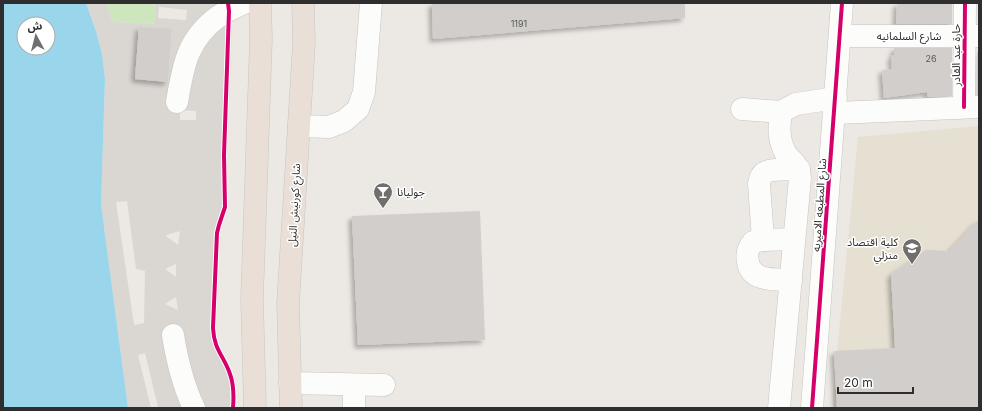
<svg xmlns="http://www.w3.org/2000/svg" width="982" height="411" font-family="Inter,'Noto Sans Arabic',sans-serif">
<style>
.education{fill:#e6e0d3}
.green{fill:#cee6be}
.plaza{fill:#dad6d2;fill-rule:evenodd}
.water{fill:#99d6ec;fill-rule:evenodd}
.building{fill:#d1cecb;filter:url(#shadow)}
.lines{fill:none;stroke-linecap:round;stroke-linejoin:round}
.minor-casing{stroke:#c5c4c5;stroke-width:23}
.highway-casing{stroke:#c6c5c4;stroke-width:23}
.minor{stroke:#fcfcfb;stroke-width:22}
.highway{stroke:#eadfd6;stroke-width:22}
.cycleway-casing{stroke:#fff;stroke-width:6}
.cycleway{stroke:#d6006c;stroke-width:4}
.labels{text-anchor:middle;stroke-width:3;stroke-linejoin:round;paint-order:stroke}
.number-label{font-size:9px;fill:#585857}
.street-label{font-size:11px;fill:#2e2e2e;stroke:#fff}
.poi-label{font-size:11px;fill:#2e2e2e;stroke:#fff;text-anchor:start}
</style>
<defs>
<filter id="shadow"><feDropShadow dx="-3.5" dy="3.5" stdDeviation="2" flood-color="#0004"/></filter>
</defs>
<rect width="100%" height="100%" fill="#ece8e4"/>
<path class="education" d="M979,126V408H833V393L858,137Z"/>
<path class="green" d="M106,3H156V24L112,22Z"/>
<path class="plaza" d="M86,3H106L112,22L155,24L156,3H230L232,21L227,157L228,201L226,213L223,219L220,234L216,328L218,344L235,379L236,389V408H156L158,407L145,353L138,355L151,408H128L101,204L105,79L102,54L96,30ZM159,7L187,10L186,20L158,18ZM139,27L172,30L168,82L135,79ZM180,110L196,111V120H180ZM127,201L136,269L145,271L144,323L134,325L116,202ZM180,231L178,245L166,236V235ZM176,264V277L165,269ZM176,297L178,310L165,304Z"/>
<path class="water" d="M3,3H86L96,31L102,54L105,79L101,204L128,408H3ZM24,24H48V48H24Z"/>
<g class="building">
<path d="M432,3H685V18L433,39Z"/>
<path d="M897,3H952V24H896Z"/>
<path d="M139,27L172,29L168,82L135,79Z"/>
<path d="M894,48H952V96L928,97L927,92L884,98L882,70L892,69L891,56L894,55Z"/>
<rect x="977" y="52" width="2" height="43"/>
<path d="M480,211L485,340L358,345L352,216Z"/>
<path d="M979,219V408H837L834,351L895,348L891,274L926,250L949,251Z"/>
</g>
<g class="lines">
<defs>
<g id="minor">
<path d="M840,36H979"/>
<path d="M177,102C183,66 187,39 219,16C227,11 236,7 244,3"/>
<path d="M964,107L965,3"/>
<path d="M742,109L781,112"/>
<path d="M835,113L979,107"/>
<path d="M299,126L329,127L344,121L358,109L364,92L371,3"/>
<path d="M763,240L759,184C760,180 760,176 764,173C771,168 791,170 799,169"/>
<path d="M791,280C776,279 751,282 748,262C746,253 748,248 753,242L763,240L794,239"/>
<path d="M173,335C177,360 183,385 194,408"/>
<path d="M290,383L384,385"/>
<path d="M354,408V385"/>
<path d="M779,408L800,178C799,162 791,163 785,152C778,139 779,126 781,112L796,104L836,98"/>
<path d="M812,408L842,3"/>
</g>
<g id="highway">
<path d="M255,408L252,299L261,39L260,3"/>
<path d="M291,408L288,304L304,43L303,3"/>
</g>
</defs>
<use href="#minor" class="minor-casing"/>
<use href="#highway" class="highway-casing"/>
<use href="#minor" class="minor"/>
<use href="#highway" class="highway"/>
<defs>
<g id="cycleway">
<path d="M228,3L229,11L224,155L225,207L219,225L217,233L213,328C214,350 224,356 230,374C234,385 234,396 233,408"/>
<path d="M964,107L965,3"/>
<path d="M812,408L842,3"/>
</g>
</defs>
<use href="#cycleway" class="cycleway-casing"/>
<use href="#cycleway" class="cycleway"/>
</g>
<defs>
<symbol id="bar-pin" viewBox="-11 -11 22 30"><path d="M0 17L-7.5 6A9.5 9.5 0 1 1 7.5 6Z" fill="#706f6e" stroke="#fff"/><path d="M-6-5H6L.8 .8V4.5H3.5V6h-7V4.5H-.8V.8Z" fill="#fff"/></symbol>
<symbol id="university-pin" viewBox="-11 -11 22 30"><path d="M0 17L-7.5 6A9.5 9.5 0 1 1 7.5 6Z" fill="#706f6e" stroke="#fff"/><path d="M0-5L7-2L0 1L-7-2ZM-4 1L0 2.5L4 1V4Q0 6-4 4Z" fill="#fff"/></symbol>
</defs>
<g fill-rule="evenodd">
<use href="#bar-pin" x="372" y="181" width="22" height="30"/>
<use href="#university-pin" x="901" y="237" width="22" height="30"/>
</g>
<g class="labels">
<g class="number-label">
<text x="519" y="27">1191</text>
<text x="931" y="62">26</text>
</g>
<g class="street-label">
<text x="909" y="40">شارع السلمانيه</text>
<text transform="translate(956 55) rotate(-90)" y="4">حارة عبد القادر</text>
<text transform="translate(294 205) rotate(-87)" y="4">شارع كورنيش النيل</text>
<text transform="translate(819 205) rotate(-86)" y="4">شارع المطبعه الاميريه</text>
</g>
<g class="poi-label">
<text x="397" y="196">جوليانا</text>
<text x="898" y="246" text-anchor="end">كلية اقتصاد<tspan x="898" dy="13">منزلي</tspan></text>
</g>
</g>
<rect width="982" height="411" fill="none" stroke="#2e2e2e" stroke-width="8"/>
<g transform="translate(36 36) rotate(353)"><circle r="19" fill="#ffffff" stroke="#ababab"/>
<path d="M0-3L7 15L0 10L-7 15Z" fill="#706f6e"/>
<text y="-6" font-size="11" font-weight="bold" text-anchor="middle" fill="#2e2e2e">ش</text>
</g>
<path d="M838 387v6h75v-6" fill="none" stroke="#2e2e2e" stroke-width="2"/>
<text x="844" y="387" font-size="12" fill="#2e2e2e" stroke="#ffffff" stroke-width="3" paint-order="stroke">20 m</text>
</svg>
